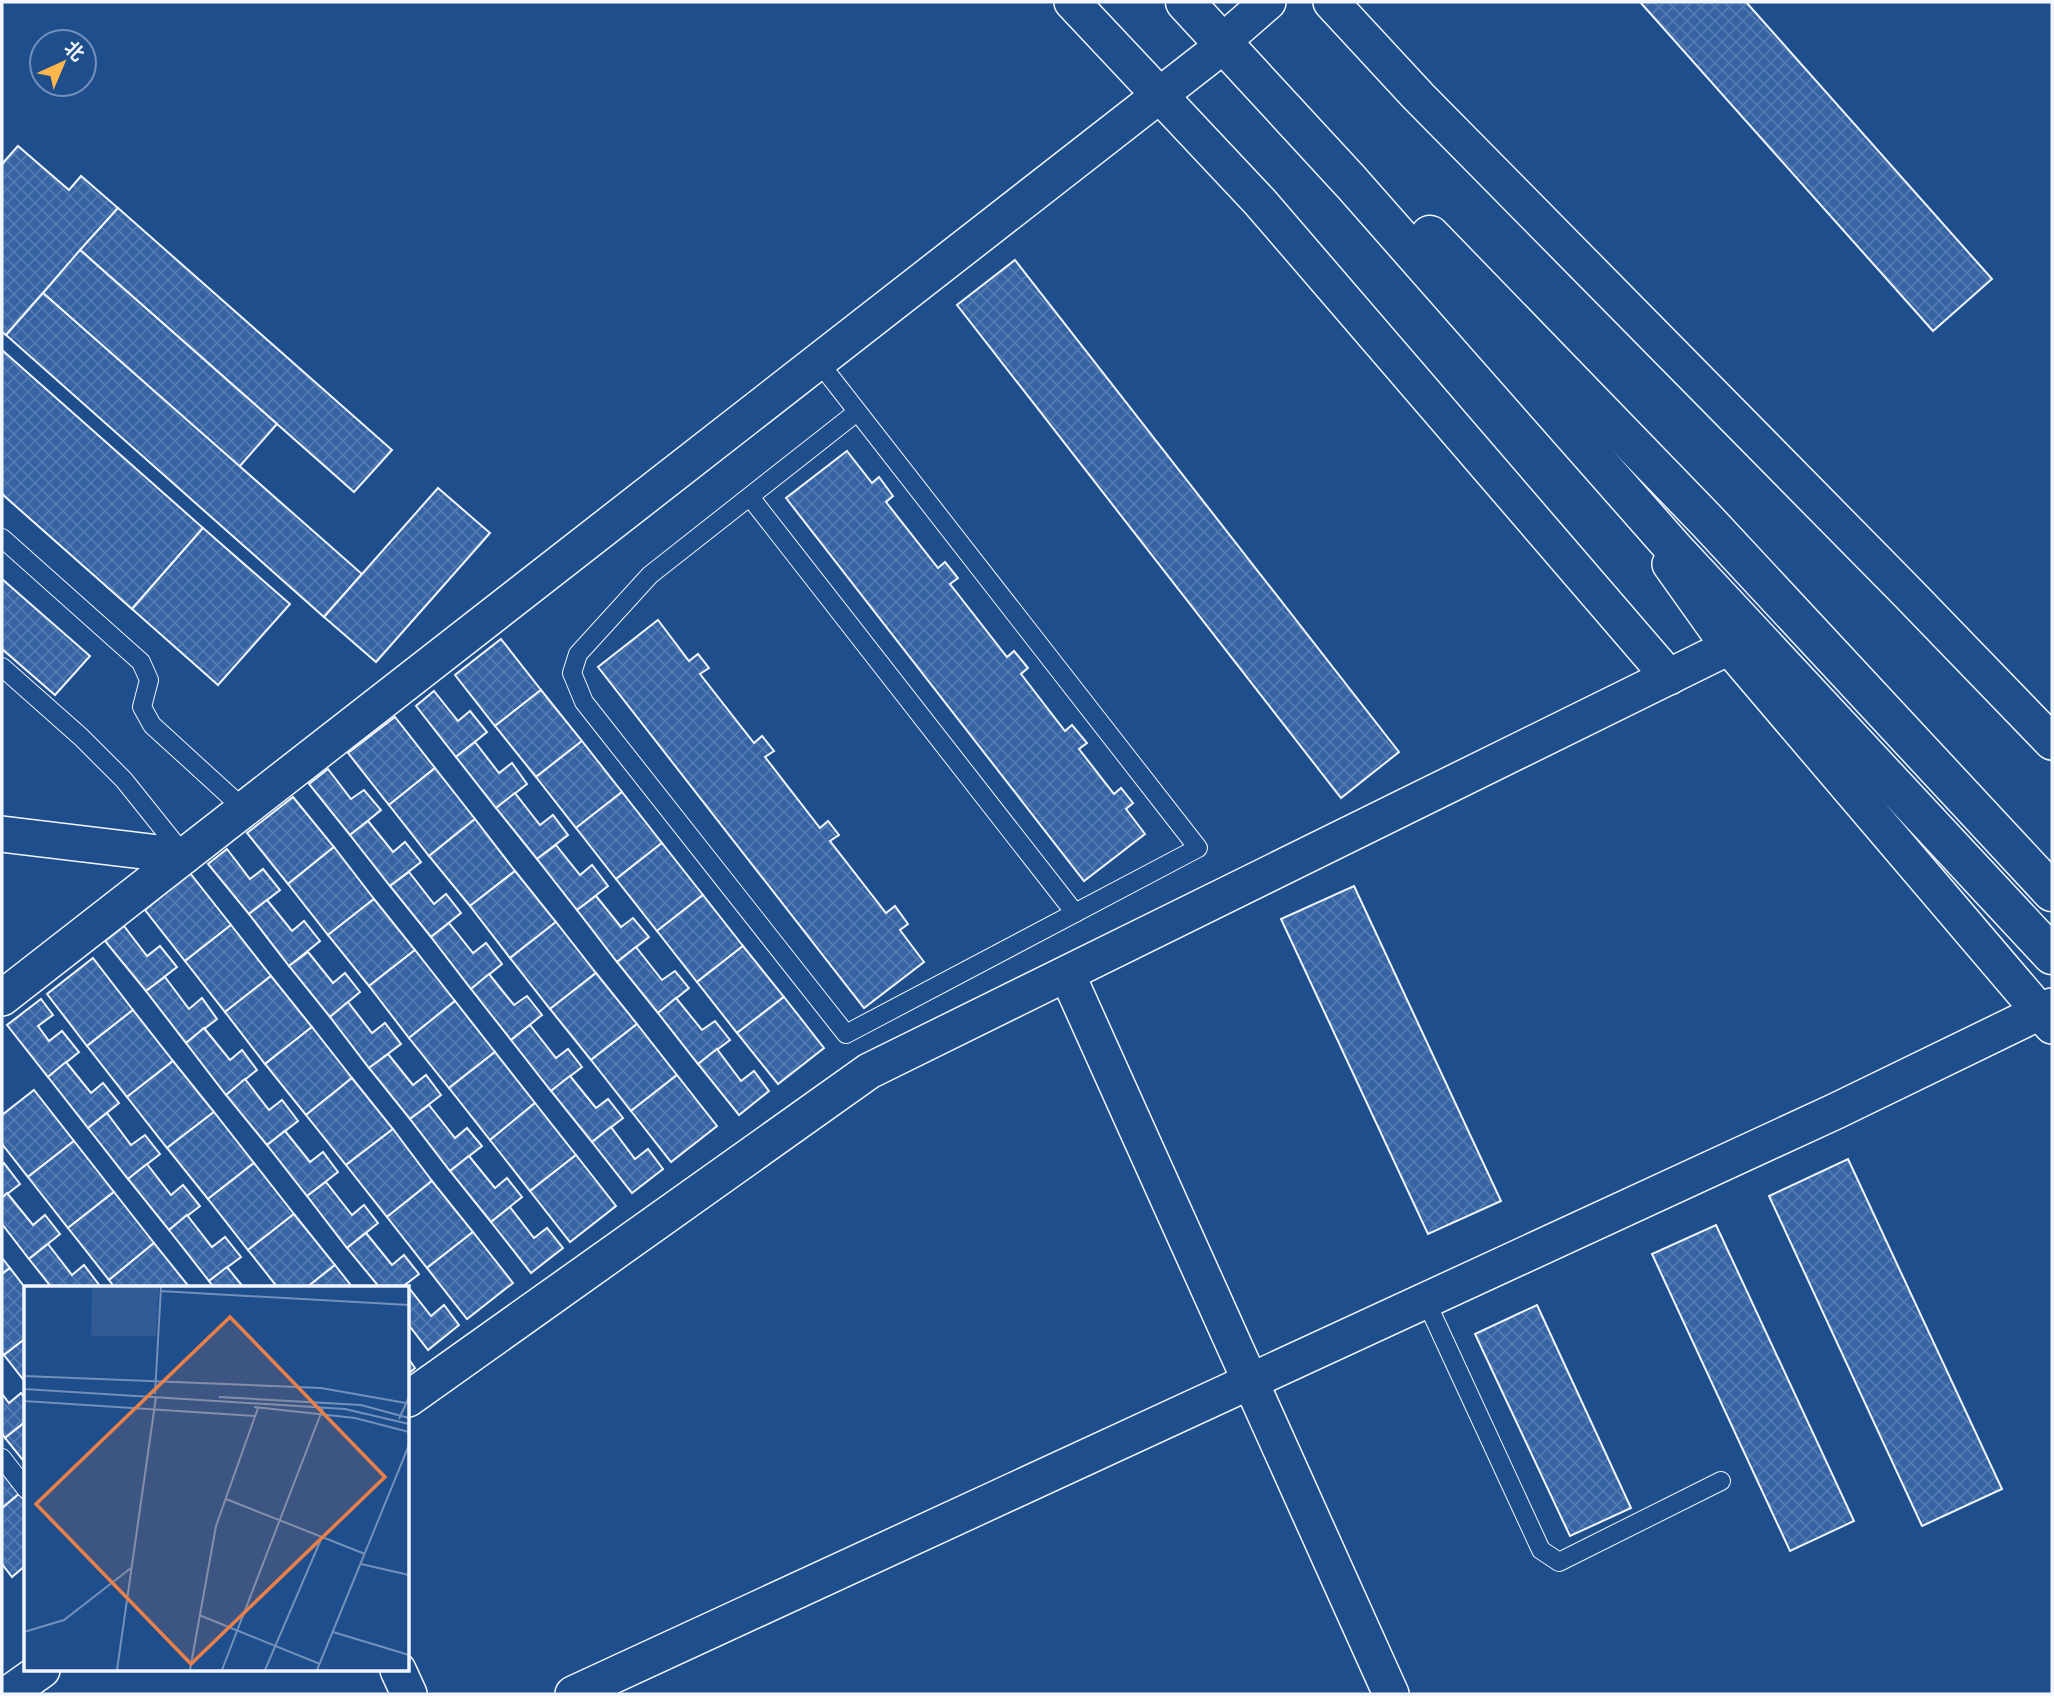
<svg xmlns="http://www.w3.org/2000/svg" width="2054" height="1696" font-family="Raleway,'Noto Sans SC',sans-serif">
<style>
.building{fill:url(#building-cross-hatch);stroke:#f2f6ff;stroke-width:2}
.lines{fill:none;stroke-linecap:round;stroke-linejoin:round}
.service-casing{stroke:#f2f6ff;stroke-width:20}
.minor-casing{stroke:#f2f6ff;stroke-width:38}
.primary-casing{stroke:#f2f6ff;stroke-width:41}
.service{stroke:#1f4e8c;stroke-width:18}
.minor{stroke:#1f4e8c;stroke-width:35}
.primary{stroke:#1f4e8c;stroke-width:38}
.inset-road{fill:none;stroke:#7391ba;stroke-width:2}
.view{fill:#ea8049;fill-opacity:0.15;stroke:#ea8049;stroke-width:3.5}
.inset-edge{fill:none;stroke:#f2f6ff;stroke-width:3.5}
</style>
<defs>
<pattern id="building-cross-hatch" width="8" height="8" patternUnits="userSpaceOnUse" patternTransform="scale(1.75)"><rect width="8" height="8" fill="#3563a3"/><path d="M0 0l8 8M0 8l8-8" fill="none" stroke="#537ab1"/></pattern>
</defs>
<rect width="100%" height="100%" fill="#1f4e8c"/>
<g class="building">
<path d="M1640,2H1746L1992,279L1933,331Z"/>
<path d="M18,146L69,190L81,176L118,208L6,335L2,332V164Z"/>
<path d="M118,208L392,450L354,492L80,250Z"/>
<path d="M80,250L277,424L239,467L43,293Z"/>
<path d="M1015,260L1399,752L1341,798L957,305Z"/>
<path d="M43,293L362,574L324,617L6,335Z"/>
<path d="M2,350L203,528L132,609L2,494Z"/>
<path d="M847,451L872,483L879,477L893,496L886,502L938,568L945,562L958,578L950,584L1007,657L1014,651L1028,668L1021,674L1065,731L1072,725L1087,743L1079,749L1114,794L1121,788L1133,803L1126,809L1145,834L1084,881L786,498Z"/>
<path d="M438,488L490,533L376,662L324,617Z"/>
<path d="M203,528L290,604L218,685L132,609Z"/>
<path d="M2,579L90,656L55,695L2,649Z"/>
<path d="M658,620L689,661L698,654L709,668L700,674L754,743L762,736L774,751L765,757L820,828L828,821L839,835L830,841L886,913L895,906L908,924L900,930L924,962L864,1008L598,667Z"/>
<path d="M501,639L541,690L495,726L455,675Z"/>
<path d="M541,690L582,741L536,777L495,726Z"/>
<path d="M434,691L458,721L470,711L487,732L456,757L416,706Z"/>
<path d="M395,717L435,768L389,805L348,753Z"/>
<path d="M582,741L622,792L576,828L536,777Z"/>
<path d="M475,742L499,773L512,763L527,784L496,808L456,757Z"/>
<path d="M435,768L475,819L429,856L389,805Z"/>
<path d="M328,769L351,799L364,790L381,810L350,835L309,784Z"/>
<path d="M622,792L662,843L616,879L576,828Z"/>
<path d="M515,793L540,825L553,815L568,835L537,859L496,808Z"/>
<path d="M293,797L334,847L288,884L247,833Z"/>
<path d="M475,819L515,871L470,906L429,856Z"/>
<path d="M368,821L393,852L405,842L421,862L390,886L350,835Z"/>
<path d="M662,843L703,895L657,931L616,879Z"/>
<path d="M556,845L580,875L592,865L608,886L577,910L537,859Z"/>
<path d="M334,847L374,899L328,935L288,884Z"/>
<path d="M227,849L250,879L263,869L280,890L249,914L208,864Z"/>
<path d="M515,871L556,922L510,958L470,906Z"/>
<path d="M409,872L434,904L446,894L461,913L431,937L390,886Z"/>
<path d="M190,873L231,925L185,961L145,910Z"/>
<path d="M1354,886L1501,1201L1428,1234L1281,919Z"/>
<path d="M703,895L743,946L697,982L657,931Z"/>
<path d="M596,896L621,927L633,918L649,937L617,962L577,910Z"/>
<path d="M374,899L415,950L369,986L328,935Z"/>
<path d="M267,900L292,931L304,921L320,941L289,966L249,914Z"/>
<path d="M556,922L596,973L550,1009L510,958Z"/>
<path d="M449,923L473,953L486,943L502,964L471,989L431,937Z"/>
<path d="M231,925L271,976L225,1012L185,961Z"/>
<path d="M124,926L147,956L160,946L177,967L146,991L105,941Z"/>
<path d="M743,946L784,997L737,1033L697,982Z"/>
<path d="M636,947L662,980L675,971L689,988L658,1013L617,962Z"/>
<path d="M415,950L455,1001L409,1038L369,986Z"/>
<path d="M308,952L333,983L345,973L360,992L330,1017L289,966Z"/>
<path d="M93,958L133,1010L87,1046L47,994Z"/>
<path d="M596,973L637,1024L591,1060L550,1009Z"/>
<path d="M489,974L514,1005L527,996L542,1015L511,1040L471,989Z"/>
<path d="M271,976L312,1027L265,1064L225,1012Z"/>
<path d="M165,977L189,1009L202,998L217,1019L186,1043L146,991Z"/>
<path d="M784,997L824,1048L778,1084L737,1033Z"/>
<path d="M676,998L702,1030L715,1021L730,1040L698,1064L658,1013Z"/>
<path d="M41,999L53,1015L38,1026L49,1041L62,1031L79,1052L48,1077L7,1025Z"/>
<path d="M455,1001L495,1052L449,1088L409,1038Z"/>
<path d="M348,1002L372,1033L385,1023L401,1044L369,1068L330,1017Z"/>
<path d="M133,1010L173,1061L127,1097L87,1046Z"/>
<path d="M637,1024L677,1075L631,1111L591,1060Z"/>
<path d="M530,1025L556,1058L568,1049L582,1067L551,1091L511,1040Z"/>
<path d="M312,1027L352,1078L306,1115L265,1064Z"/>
<path d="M204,1028L230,1060L242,1050L257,1070L226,1095L186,1043Z"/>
<path d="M717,1049L741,1081L754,1071L769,1091L739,1115L698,1064Z"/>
<path d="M495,1052L535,1103L490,1140L449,1088Z"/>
<path d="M388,1054L413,1085L426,1075L441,1095L410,1119L369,1068Z"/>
<path d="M173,1061L214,1112L167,1148L127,1097Z"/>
<path d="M66,1062L91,1093L103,1083L119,1103L88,1128L48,1077Z"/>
<path d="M677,1075L717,1126L671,1162L631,1111Z"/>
<path d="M570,1076L596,1108L608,1099L623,1118L592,1142L551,1091Z"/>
<path d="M352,1078L393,1129L346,1165L306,1115Z"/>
<path d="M245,1079L269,1110L282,1100L298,1121L267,1145L226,1095Z"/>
<path d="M34,1090L74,1141L28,1177L2,1144V1115Z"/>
<path d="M535,1103L576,1155L530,1191L490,1140Z"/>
<path d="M429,1105L455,1138L467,1128L482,1146L450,1171L410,1119Z"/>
<path d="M214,1112L254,1163L208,1199L167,1148Z"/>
<path d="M107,1113L131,1145L145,1135L160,1154L128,1179L88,1128Z"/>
<path d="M611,1127L635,1159L648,1149L663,1169L632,1193L592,1142Z"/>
<path d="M393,1129L432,1181L387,1217L346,1165Z"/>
<path d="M285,1131L310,1162L323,1152L338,1172L307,1196L267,1145Z"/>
<path d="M74,1141L114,1192L68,1228L28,1177Z"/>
<path d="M576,1155L616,1206L570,1242L530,1191Z"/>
<path d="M469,1156L495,1188L507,1178L522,1197L491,1222L450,1171Z"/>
<path d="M1848,1159L2002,1489L1922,1526L1769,1196Z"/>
<path d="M4,1163L20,1184L2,1198V1165Z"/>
<path d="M254,1163L294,1214L248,1250L208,1199Z"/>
<path d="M147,1164L171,1195L183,1185L200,1206L169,1230L128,1179Z"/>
<path d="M432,1181L473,1232L427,1268L387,1217Z"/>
<path d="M326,1182L352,1215L364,1205L378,1223L347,1248L307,1196Z"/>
<path d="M114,1192L154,1243L109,1280L68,1228Z"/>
<path d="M7,1193L33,1225L45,1215L60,1234L29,1259L2,1224V1198Z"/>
<path d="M510,1207L534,1238L547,1228L563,1248L531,1273L491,1222Z"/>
<path d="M294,1214L335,1265L306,1288H278L248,1250Z"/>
<path d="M187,1215L212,1247L225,1237L241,1257L209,1281L169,1230Z"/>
<path d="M1716,1225L1854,1521L1790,1551L1652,1254Z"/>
<path d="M473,1232L513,1283L467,1319L427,1268Z"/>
<path d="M366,1233L392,1265L404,1255L419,1274L401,1288H380L347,1248Z"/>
<path d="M154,1243L190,1288H115L109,1280Z"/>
<path d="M48,1244L72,1275L84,1265L100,1286L97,1288H52L29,1259Z"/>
<path d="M2,1258L10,1268L2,1274Z"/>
<path d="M335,1265L353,1288H306Z"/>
<path d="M227,1267L244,1288H214L209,1281Z"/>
<path d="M10,1268L26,1289V1338L4,1355L2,1352V1274Z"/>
<path d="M406,1284L431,1316L444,1305L459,1325L428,1350L408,1324V1288H401Z"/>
<path d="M1537,1305L1631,1508L1570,1536L1475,1334Z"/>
<path d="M26,1338V1383L4,1355Z"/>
<path d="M408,1358L415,1368L408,1374Z"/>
<path d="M21,1393L26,1400V1421L5,1438L2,1433V1394L9,1403Z"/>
<path d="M24,1423L26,1426V1464L5,1438Z"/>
<path d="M2,1472L19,1494L2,1508Z"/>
<path d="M19,1494L26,1502V1565L12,1577L2,1564V1508Z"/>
</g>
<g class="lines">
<defs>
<g id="service">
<path d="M818,361L1198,848L846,1034L584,702L572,673L578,654L650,575L857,412"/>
<path d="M750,497L1075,913"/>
<path d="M2,538L141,662L149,680L142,707L152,725L244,809"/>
<path d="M2,667L81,737L124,780L184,855"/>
<path d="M1426,1301L1541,1550L1559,1562L1721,1481"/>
<path d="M2,1458L26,1489"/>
</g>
<g id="minor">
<path d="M1072,2L1260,202L1669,677"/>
<path d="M1331,2L1418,96L1907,592L2052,742"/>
<path d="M1237,29L1268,2"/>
<path d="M1670,564L1729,647L2052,1026"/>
<path d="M2,834L184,856"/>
<path d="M1067,974L1391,1694"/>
<path d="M2,998L1224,45"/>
<path d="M408,1399L869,1071L1729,647"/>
<path d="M398,1670L409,1694"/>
<path d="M8,1694L42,1670"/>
<path d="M573,1694L1836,1111L2052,1006"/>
</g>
<g id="primary">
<path d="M1185,2L1351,182L1676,551L2052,955"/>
<path d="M1430,235L1707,521L2052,892"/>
</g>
</defs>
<use href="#service" class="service-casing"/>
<use href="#minor" class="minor-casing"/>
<use href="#primary" class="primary-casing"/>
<use href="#service" class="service"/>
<use href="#minor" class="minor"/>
<use href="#primary" class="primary"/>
</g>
<g transform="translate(24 1286)">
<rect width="385" height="385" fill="#1f4e8c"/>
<path d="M68,1H135L132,50H67Z" fill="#305b95"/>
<path class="inset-road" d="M136,5L385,19M0,90L297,102L382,117M0,103L321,123L385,138M131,108L137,1M195,111L337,119L385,132M0,115L231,130M230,121L331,132L385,146M375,133L385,111M202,213L341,268M337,278L385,289M175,329L296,378M0,346L40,334L107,282M309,346L385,369M93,384L132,111M166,384L192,240L234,122M198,384L299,122M241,384L298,251M293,384L385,159"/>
<path class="view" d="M206,31L361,191L167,378L12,218Z"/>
<rect width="385" height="385" class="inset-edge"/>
</g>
<rect width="2054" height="1696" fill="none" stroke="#f2f6ff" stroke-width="7"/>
<g transform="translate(63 63) rotate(44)"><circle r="33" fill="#1f4e8c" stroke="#7391ba" stroke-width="2"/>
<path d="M0-5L12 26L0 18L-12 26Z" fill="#ffb74d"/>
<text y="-10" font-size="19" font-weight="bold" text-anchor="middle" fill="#f2f6ff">北</text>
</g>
</svg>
